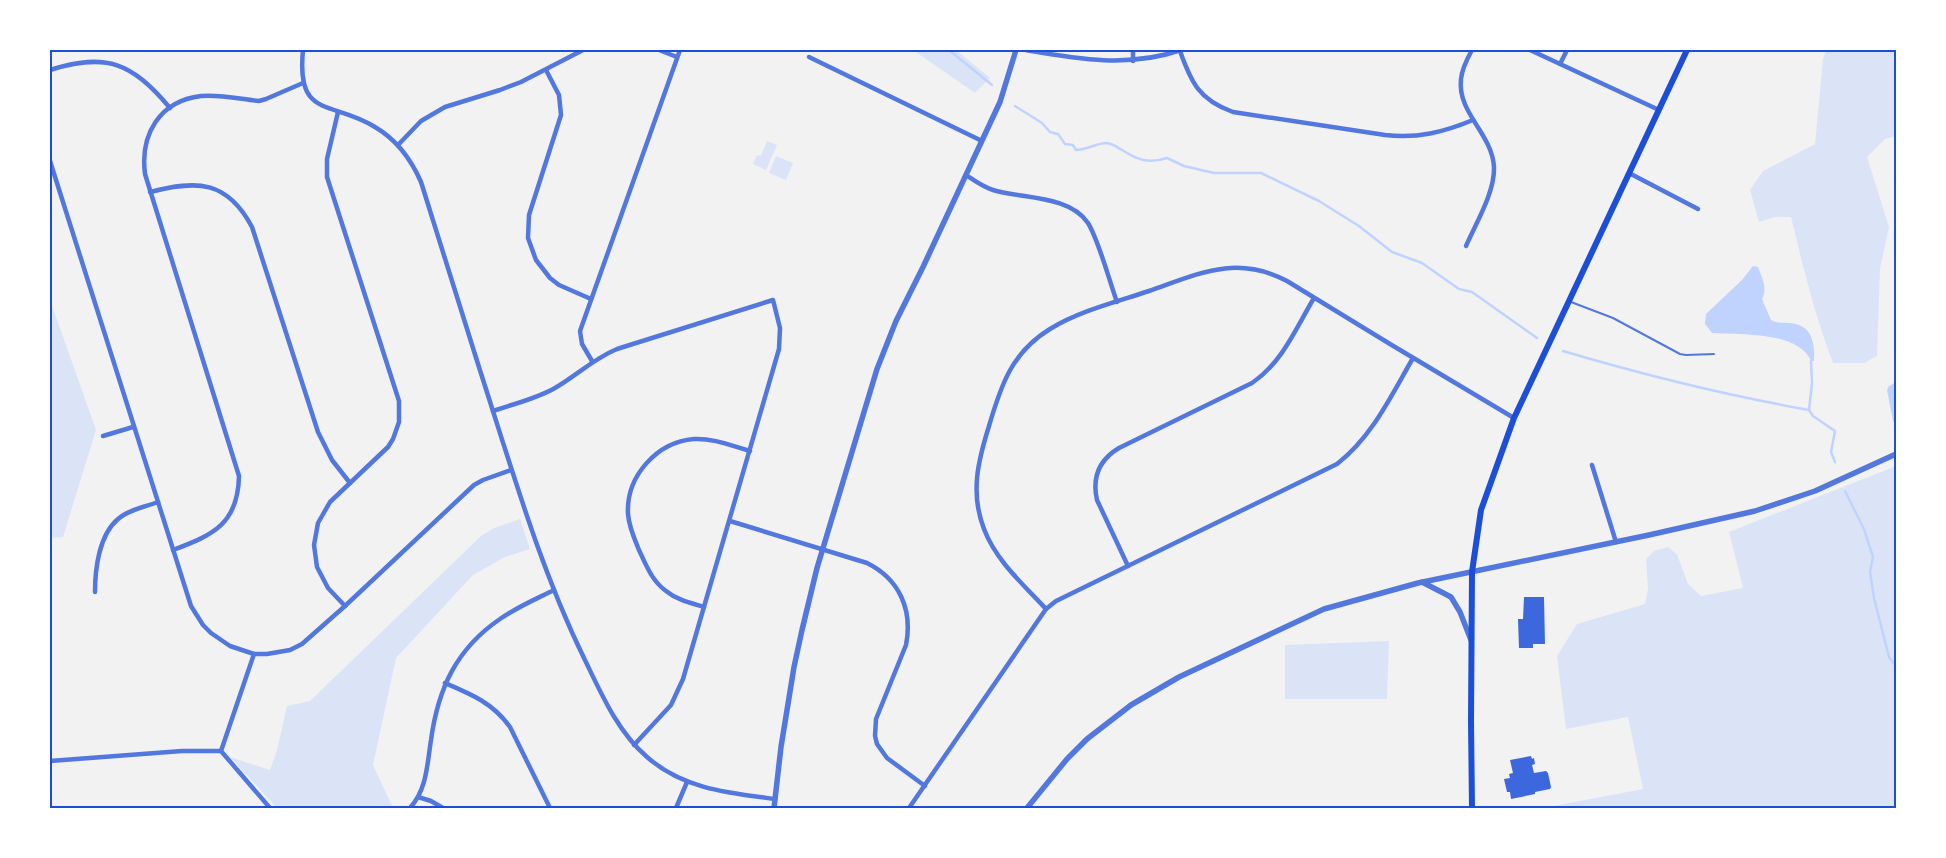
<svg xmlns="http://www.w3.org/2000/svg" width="1946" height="858" font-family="Roboto,sans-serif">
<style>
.green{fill:#dbe4f7}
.water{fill:#bfd3fe}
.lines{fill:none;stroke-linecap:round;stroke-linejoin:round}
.stream{stroke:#bfd3fe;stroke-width:2.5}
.building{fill:#3d67dc}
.service{stroke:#5277de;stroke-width:2}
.minor{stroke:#5277de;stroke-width:4.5}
.tertiary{stroke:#5277de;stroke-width:5.5}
.secondary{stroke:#1d4ed8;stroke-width:6}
.neatline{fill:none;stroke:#1d4ed8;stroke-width:2}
</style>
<rect width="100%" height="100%" fill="#f2f2f2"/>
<g class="green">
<path d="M913,50H956L990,78L975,93Z"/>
<path d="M1826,50H1896V136L1885,139L1867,157L1889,227L1880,269L1877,356L1864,363H1833C1815,316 1803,267 1791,217H1775L1759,222L1750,190L1763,171L1815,144L1823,59Z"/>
<path d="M767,141L777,145L766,170L753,164L757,155L761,156Z"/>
<path d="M776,156L793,163L786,180L769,173Z"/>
<path d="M50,300L96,430L63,537L50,538Z"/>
<path d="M1896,466V808H1543L1643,789L1628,717L1566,729L1557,656L1577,624L1645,604L1648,589L1646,559L1654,551L1668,547L1677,554L1688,584L1701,596L1743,588L1729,532Z"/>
<path d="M520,519L530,549L505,557L473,575L396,658L373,765L393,808H277L230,757L270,770L277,750L287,706L310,701L481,536L494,528Z"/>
<path d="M1389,641L1387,699H1285V645Z"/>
</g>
<g class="water">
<path d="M1753,266L1758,267C1762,278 1768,288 1762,299L1771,320C1779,324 1782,322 1790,323C1812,325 1815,342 1814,361H1811C1798,331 1740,335 1712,333L1705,324L1706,314L1742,280Z"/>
<path d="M1896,382V425H1895L1893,421L1887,390L1889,386Z"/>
</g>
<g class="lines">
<g class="stream">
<path d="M949,50L992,85"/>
<path d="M1015,106L1042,123L1050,132L1058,134L1065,144L1073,145L1076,150C1087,150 1096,143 1107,143C1113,144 1117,147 1122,150C1138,160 1148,164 1167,158L1184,166L1214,173H1261L1319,201L1359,226L1392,252L1422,263L1459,289L1472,292L1537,338"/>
<path d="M1563,351C1644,375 1725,395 1809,410"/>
<path d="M1811,361L1812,383L1809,410L1813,416L1835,431L1831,452L1835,462"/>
<path d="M1845,491L1864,529L1873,557L1870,572L1874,598L1889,657L1896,666"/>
</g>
</g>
<g class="building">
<path d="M1524,597H1544L1545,644H1533V648H1519L1518,619H1523Z"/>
<path d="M1531,756L1532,759L1534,758L1535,764L1532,765L1534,773L1546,771L1548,773L1551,787L1550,789L1535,792V794L1511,799L1510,792H1507L1504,779L1510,778L1509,774L1513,773L1510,760Z"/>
</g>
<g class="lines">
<path class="service" d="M1571,302L1613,318L1680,354L1686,355L1714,354"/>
<g class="minor">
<path d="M303,50C296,120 332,100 375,127C397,140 411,159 421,182C445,258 468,333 492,408C519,493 545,578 584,658C601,693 617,731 647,757C683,789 729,793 775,799"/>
<path d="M659,50L677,57"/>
<path d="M1026,50C1078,59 1129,68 1181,50"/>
<path d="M1133,50V61"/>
<path d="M1530,50L1659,110"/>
<path d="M1180,51C1191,82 1199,100 1233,112L1385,135C1417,139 1444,132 1473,120"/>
<path d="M809,57L982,141"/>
<path d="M1560,64L1567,50"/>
<path d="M50,70C107,52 132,63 170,108"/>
<path d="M546,70L559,95L561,115L529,215L528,238L536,260L550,278L559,285L591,299"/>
<path d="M338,112L327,159V177L399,401V422L393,439L388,447L330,502L318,523L314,545L317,567L328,588L345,606"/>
<path d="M398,145L421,121L445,107L500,90L521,82L583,50"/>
<path d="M50,161L191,606L203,625L211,633L230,646L254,654H267L290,650L302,644L345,606L474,485L483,480L511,470"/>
<path d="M1629,173L1698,209"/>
<path d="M966,175C975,181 983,187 993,190C1022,199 1069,195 1088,223C1099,241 1109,280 1117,302"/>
<path d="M150,192C197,180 227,180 252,227L318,432L332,460L350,483"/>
<path d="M1466,246C1476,223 1495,192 1494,167C1492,133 1457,113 1461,79C1462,69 1467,59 1472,50"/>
<path d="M592,361L582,344L580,331L680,50"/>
<path d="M493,411C513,404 536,399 555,388C576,376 593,359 617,349L773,300L780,328L779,349L683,679L671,705L634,745"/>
<path d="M103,436L133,427"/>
<path d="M1592,465L1616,542"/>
<path d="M730,521L867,563C899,579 913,609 906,645L876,719L875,736L877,744L887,758L925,786"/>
<path d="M173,550C213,535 238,524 239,476L145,174C140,135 159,101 201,96C219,94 240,99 259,101L266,99L303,83"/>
<path d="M1128,566L1097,500C1092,478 1099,460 1119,448L1252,383C1282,363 1296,328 1314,298"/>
<path d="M95,592C95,569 99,535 118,519C128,510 145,507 158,502"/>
<path d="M704,607C691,603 677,600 666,591C652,581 646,565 639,550C634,538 629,527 628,514C626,476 657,442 694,439C713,438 732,446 750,451"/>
<path d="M1046,609C1024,585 996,561 984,529C970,493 978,461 989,426C1001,385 1012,352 1050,329C1079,311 1116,302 1149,291C1198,274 1236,254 1287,281L1390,344L1514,418"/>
<path d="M254,654L221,751L270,808"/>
<path d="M445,683C471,694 493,703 510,727L550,808"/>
<path d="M50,761L182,751H221"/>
<path d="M418,797L431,801L443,808"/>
<path d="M410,808C427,789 427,765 431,740C438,689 456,649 500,619C517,607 536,599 554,590"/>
<path d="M676,808L687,782"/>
<path d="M909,808L1046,609L1056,601L1337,464C1372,437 1391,396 1413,358"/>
</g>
<g class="tertiary">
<path d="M1422,582L1451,597L1460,612L1471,640"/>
<path d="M774,808L781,747L794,667L802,630L817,568L877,369L896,321L923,267L1000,102L1016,50"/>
<path d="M1027,808L1067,759L1087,739L1131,705L1179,677L1324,609L1418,583L1649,535L1755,511L1815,491L1896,454"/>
</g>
<path class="secondary" d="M1472,808L1471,721L1472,572L1481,510L1514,418L1687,50"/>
</g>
<rect width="1946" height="858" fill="none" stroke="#ffffff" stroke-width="102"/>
<rect x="51" y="51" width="1844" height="756" class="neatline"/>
</svg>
